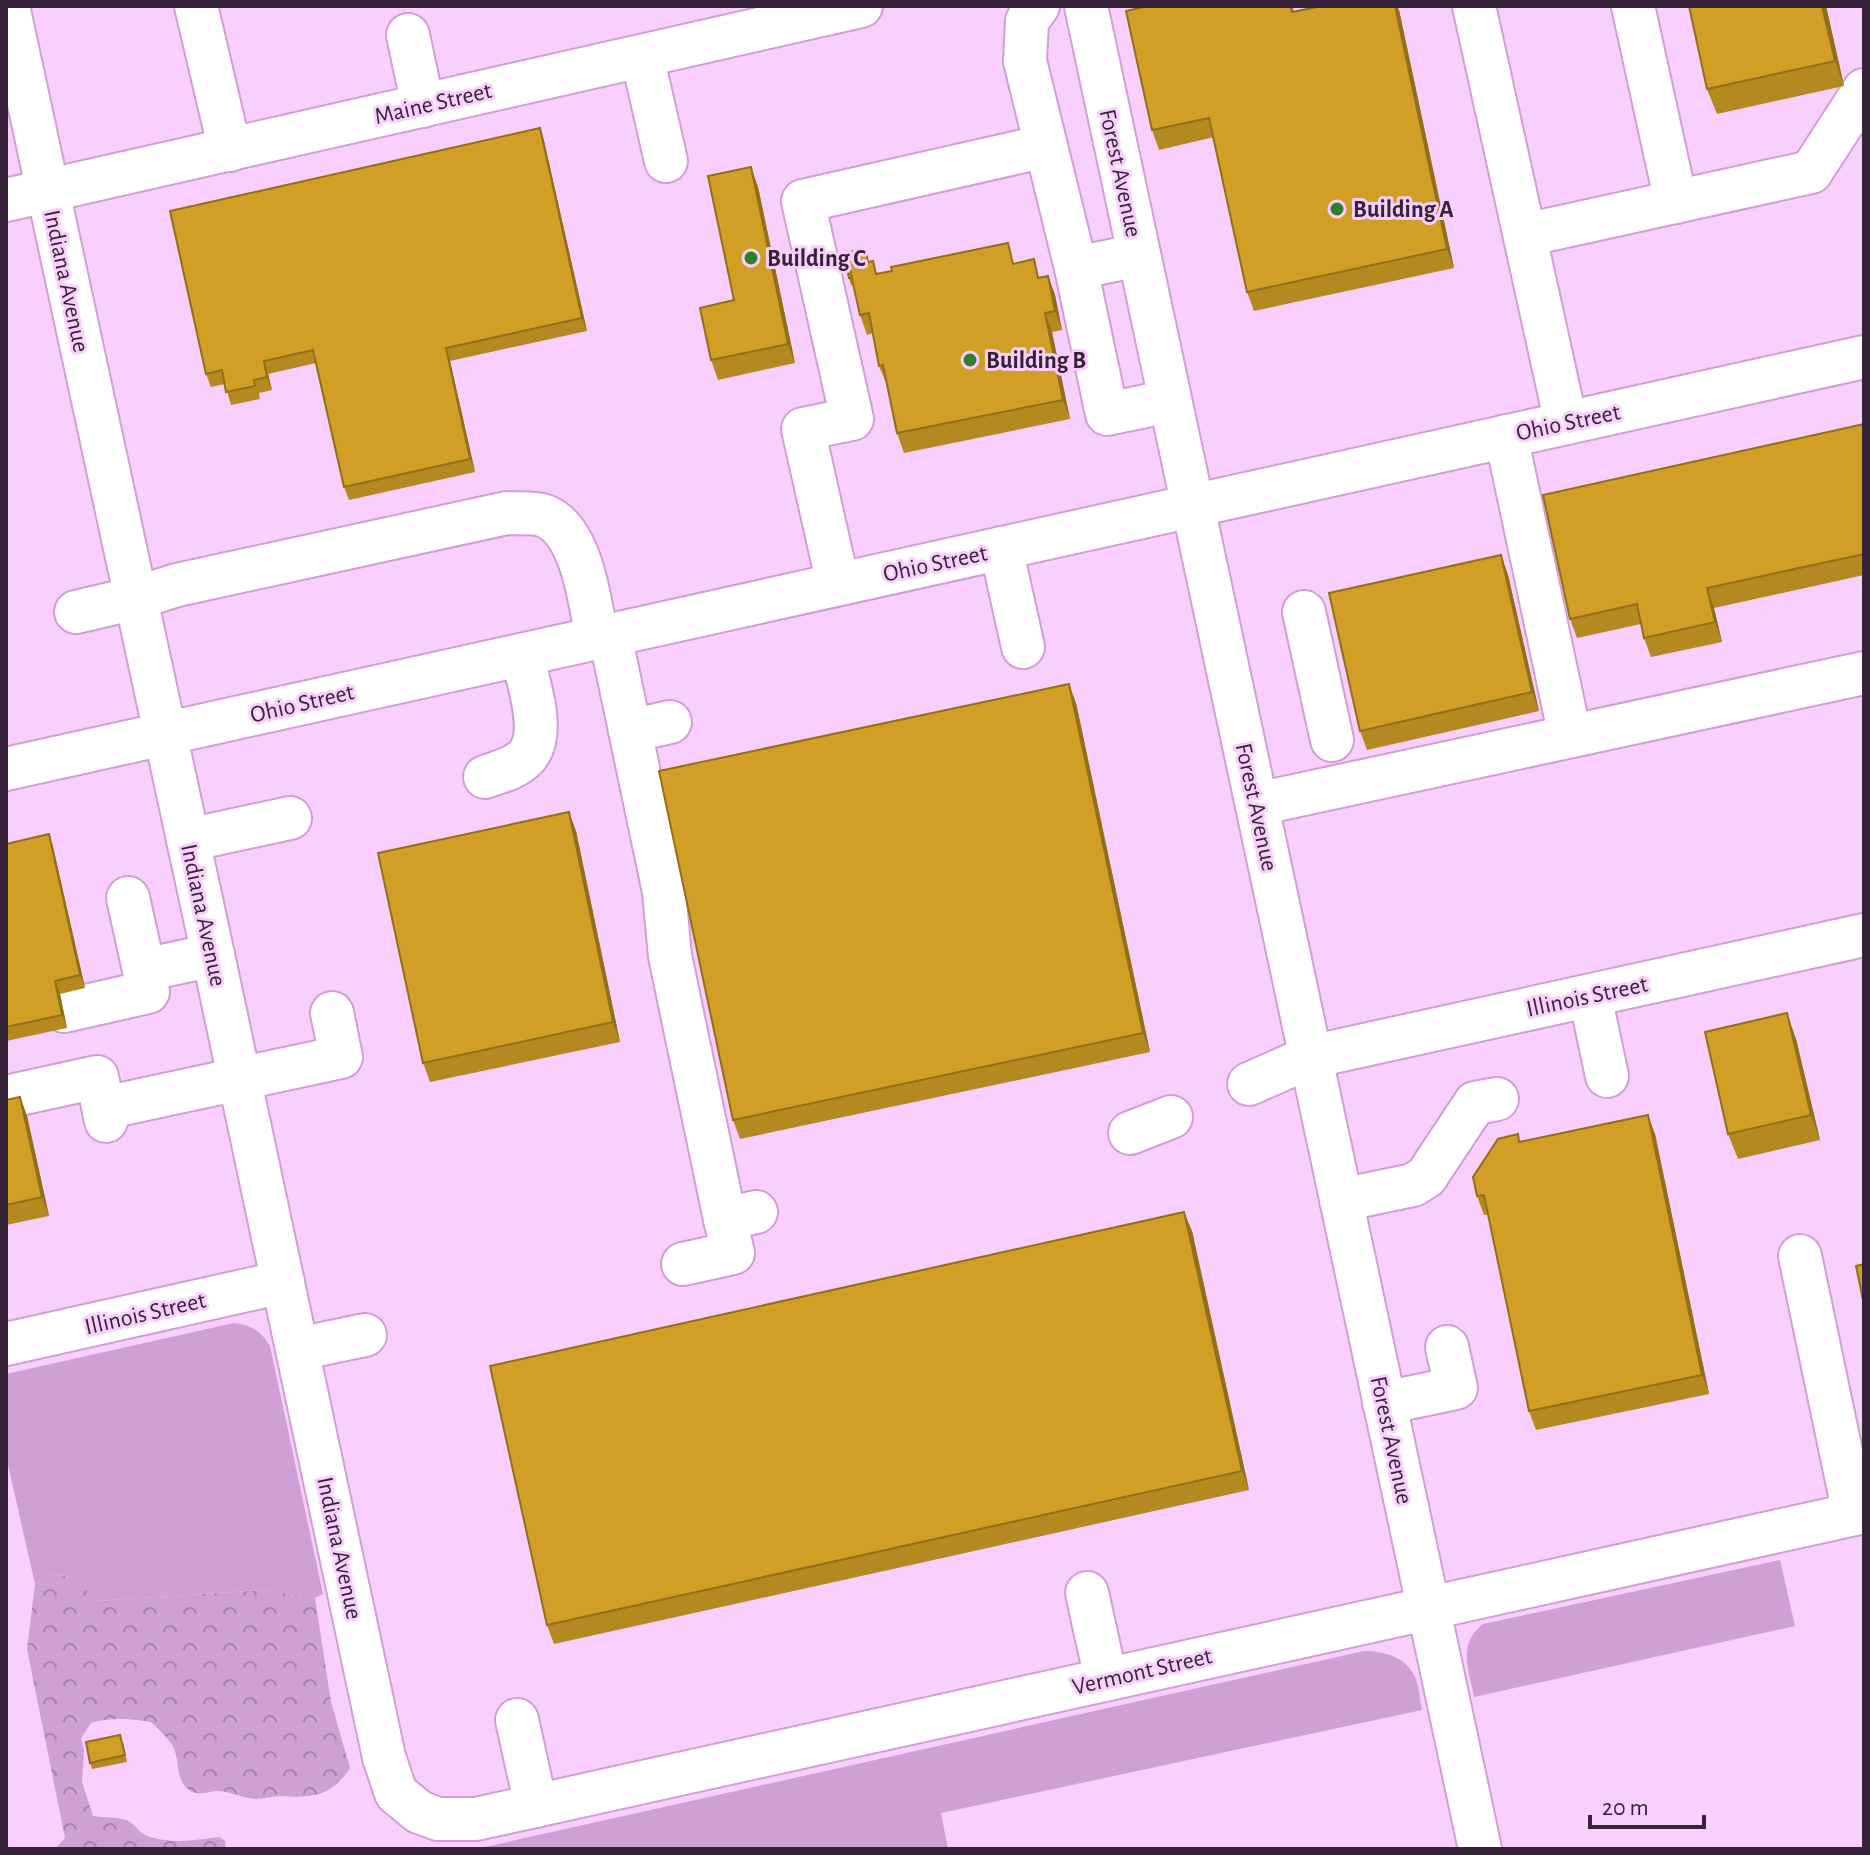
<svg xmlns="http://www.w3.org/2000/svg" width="1870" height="1855" font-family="'Alegreya Sans',sans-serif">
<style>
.grass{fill:#d09fd5}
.forest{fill:url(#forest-crowns)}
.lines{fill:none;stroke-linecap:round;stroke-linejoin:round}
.minor-casing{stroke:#d19fd6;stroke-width:46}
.minor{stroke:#fff;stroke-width:42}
.wall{fill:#b48920}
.shaded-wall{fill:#926f1a}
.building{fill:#d19f25;stroke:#926f1a;stroke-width:2}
.poi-dot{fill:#2c812e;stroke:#f9cffd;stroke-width:3}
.labels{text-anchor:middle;stroke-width:6;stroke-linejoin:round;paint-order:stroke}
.street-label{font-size:24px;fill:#372339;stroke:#f9cffd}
.poi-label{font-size:24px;font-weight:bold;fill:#372339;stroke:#f9cffd;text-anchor:start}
</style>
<defs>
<pattern id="forest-crowns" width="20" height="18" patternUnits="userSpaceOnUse" patternTransform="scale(2)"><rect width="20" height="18" fill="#d09fd5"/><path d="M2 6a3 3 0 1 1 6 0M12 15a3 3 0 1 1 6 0" fill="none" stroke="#aa81ae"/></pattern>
</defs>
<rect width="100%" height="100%" fill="#f9cffd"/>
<g class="grass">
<path d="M234,1323C251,1325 261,1331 270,1346L323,1594L315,1598L264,1590L95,1601L73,1577L48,1574L35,1584L6,1456V1374Z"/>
<path d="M1780,1560L1795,1626L1474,1697C1469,1670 1457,1644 1483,1624Z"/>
<path d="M1364,1651C1384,1651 1406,1657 1415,1677C1419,1686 1420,1700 1422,1710L941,1813L948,1849H458L485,1847Z"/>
</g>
<path class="forest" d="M48,1574L73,1577L96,1601L264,1590L315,1598L331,1702L350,1768C331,1797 312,1798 280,1796C272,1796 264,1799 256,1799C243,1798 231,1792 219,1791C208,1791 199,1797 189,1790C174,1779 181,1759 172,1745C166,1736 158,1729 151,1722C130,1719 111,1717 91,1723L81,1738L84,1750L82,1782L93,1816C103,1818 121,1816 130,1822C138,1828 140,1834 150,1837C172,1844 197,1840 220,1837L225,1841L226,1849H55L65,1838L27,1649L35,1584Z"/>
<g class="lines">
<defs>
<g id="minor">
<path d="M8,6L213,955L384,1757L396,1793L419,1812L438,1819H476L1864,1512"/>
<path d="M196,6L230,150"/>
<path d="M1038,6L1027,21L1025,61L1076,268"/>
<path d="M1086,6L1480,1849"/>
<path d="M1474,6L1566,423"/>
<path d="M1633,6L1676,202"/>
<path d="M408,35L423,106"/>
<path d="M642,56L666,161"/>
<path d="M6,200L861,6"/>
<path d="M1525,235L1811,172L1864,90"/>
<path d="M1139,255L1076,268L1107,414L1170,401"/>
<path d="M1506,436L1570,736"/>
<path d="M1001,548L1023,647"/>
<path d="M838,584L803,429L852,419L803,201L1046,146"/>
<path d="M76,612L136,598L177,585L507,513C518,514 534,512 545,516C582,531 590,602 597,638"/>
<path d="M1304,612L1332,740"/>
<path d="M610,635L664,892L670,956L725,1219L756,1212"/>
<path d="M630,731L670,722"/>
<path d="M6,769L1864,357"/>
<path d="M485,777C498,772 514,769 525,758C548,736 528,682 522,655"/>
<path d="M1257,804L1864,673"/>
<path d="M188,840L290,818"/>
<path d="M128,898L144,970L213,955"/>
<path d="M1590,996L1607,1076"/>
<path d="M64,1011L148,992L144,970"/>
<path d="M1249,1084L1310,1057L1864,935"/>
<path d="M6,1097L97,1077L106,1121"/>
<path d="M104,1108L341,1057L332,1013"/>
<path d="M1130,1133L1171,1117"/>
<path d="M1341,1200L1413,1185L1426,1177L1475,1103L1497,1099"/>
<path d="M1800,1256L1854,1514"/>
<path d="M683,1264L733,1253L725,1219"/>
<path d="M6,1344L283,1282"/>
<path d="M298,1349L365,1335"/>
<path d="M1384,1403L1456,1388L1447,1347"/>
<path d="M1087,1593L1106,1679"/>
<path d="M517,1720L536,1806"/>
</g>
</defs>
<use href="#minor" class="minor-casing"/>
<use href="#minor" class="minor"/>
</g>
<g class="wall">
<path d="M1148,6H1293L1294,12L1399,10L1454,268L1254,311L1247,292L1214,137L1159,150L1152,130Z"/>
<path d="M1826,6L1844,86L1717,114L1707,89Z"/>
<path d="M540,128L544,141L587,331L450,361L475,472L349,500L344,487L316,363L268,374L272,390L259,393L260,399L231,405L225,384L211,387L206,374Z"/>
<path d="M758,187L795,363L718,380L711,360L734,300Z"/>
<path d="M865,249L869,262L878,274L1016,263L1040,277L1048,276L1055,295L1062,330L1052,332L1070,419L904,453L897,433L887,385L879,366L873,333L867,335L860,315L853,284L851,285L849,278Z"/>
<path d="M1864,424V575L1714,608L1722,642L1651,657L1644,638L1641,624L1577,638L1570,619Z"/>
<path d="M1501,555L1508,575L1539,711L1367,750L1360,731Z"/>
<path d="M1076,703L1150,1052L740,1139L733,1120Z"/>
<path d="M576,831L620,1042L430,1082L423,1063Z"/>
<path d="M49,834L53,847L85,988L60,994L67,1028L6,1041V844Z"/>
<path d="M1796,1039L1820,1140L1738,1159L1728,1134Z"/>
<path d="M20,1097L27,1116L49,1216L6,1225V1100Z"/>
<path d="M1518,1134L1520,1142L1655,1134L1709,1394L1536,1430L1529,1411L1488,1215H1484L1477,1196Z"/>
<path d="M1192,1231L1249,1490L554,1644L547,1625Z"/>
<path d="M123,1742L127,1762L92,1769L90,1763Z"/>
</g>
<g class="shaded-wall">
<path d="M1395,6H1397L1399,10L1454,268L1447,249Z"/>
<path d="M1822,6H1826L1844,86L1835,61Z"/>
<path d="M540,128L544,141L587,331L582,318Z"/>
<path d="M751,167L758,187L795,363L788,344Z"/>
<path d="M1048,276L1055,295L1062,330L1055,311Z"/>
<path d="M1045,313L1052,332L1070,419L1063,400Z"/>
<path d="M446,348L450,361L475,472L470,459Z"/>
<path d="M264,361L268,374L272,390L267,377Z"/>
<path d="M1501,555L1508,575L1539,711L1532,692Z"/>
<path d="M1707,588L1714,608L1722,642L1715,622Z"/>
<path d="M1069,684L1076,703L1150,1052L1143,1033Z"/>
<path d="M569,812L576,831L620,1042L613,1022Z"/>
<path d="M49,834L53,847L85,988L80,975Z"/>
<path d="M55,981L60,994L67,1028L62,1015Z"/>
<path d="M1787,1013L1796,1039L1820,1140L1811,1115Z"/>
<path d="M20,1097L27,1116L49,1216L42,1197Z"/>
<path d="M1648,1115L1655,1134L1709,1394L1702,1375Z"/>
<path d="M1184,1212L1192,1231L1249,1490L1242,1471Z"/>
</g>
<g class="building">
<path d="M1148,6H1290L1292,12L1322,6H1395L1447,249L1247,292L1209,118L1152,130L1126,11Z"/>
<path d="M1689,6H1822L1835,61L1707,89Z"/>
<path d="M540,128L582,318L446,348L470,459L344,487L313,350L264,361L267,377L254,380L255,386L226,392L222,370L206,374L170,211Z"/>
<path d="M751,167L788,344L711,360L700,308L734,300L708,176Z"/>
<path d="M1008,243L1013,264L1034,259L1038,278L1048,276L1055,311L1045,313L1063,400L897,433L883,365L879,366L869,313L860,315L849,266L873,261L876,274L892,271L891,267Z"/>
<path d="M865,249L868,262L849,266L852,278H849L844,253Z"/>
<path d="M1864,424V554L1707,588L1715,622L1644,638L1637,604L1570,619L1543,495Z"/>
<path d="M1501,555L1532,692L1360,731L1329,593Z"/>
<path d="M1069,684L1143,1033L733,1120L659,771Z"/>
<path d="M569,812L613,1022L423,1063L378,853Z"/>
<path d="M49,834L80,975L55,981L62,1015L6,1027V844Z"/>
<path d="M1787,1013L1811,1115L1728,1134L1705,1032Z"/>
<path d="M20,1097L42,1197L6,1205V1100Z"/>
<path d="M1648,1115L1702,1375L1529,1411L1484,1195L1477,1196L1473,1177L1498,1139L1518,1134L1519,1142Z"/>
<path d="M1184,1212L1242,1471L547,1625L490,1366Z"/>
<path d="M1864,1264V1305L1856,1266Z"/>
<path d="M120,1735L125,1755L90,1763L86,1742Z"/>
</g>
<g class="poi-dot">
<circle cx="1337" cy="209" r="8"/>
<circle cx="751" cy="258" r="8"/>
<circle cx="970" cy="360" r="8"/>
</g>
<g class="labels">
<g class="street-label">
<text transform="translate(433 103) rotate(-13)" y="8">Maine Street</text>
<text transform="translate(1121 173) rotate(78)" y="8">Forest Avenue</text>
<text transform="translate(67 281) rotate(78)" y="8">Indiana Avenue</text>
<text transform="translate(1568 422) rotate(-12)" y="8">Ohio Street</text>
<text transform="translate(935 563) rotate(-12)" y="8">Ohio Street</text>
<text transform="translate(302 703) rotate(-13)" y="8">Ohio Street</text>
<text transform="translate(1257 807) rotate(78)" y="8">Forest Avenue</text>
<text transform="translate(204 915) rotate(78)" y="8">Indiana Avenue</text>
<text transform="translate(1587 996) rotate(-12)" y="8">Illinois Street</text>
<text transform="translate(145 1313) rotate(-13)" y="8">Illinois Street</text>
<text transform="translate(1392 1440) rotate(78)" y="8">Forest Avenue</text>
<text transform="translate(340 1548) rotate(78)" y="8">Indiana Avenue</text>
<text transform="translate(1142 1671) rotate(-13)" y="8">Vermont Street</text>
</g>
<g class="poi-label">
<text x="1353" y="217">Building A</text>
<text x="767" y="266">Building C</text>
<text x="986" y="368">Building B</text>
</g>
</g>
<rect width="1870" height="1855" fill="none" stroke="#372339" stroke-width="16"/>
<path d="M1590 1815v12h114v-12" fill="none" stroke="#372339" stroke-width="4"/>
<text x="1602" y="1815" font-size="24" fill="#372339" stroke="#f9cffd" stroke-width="6" paint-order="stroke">20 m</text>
</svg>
